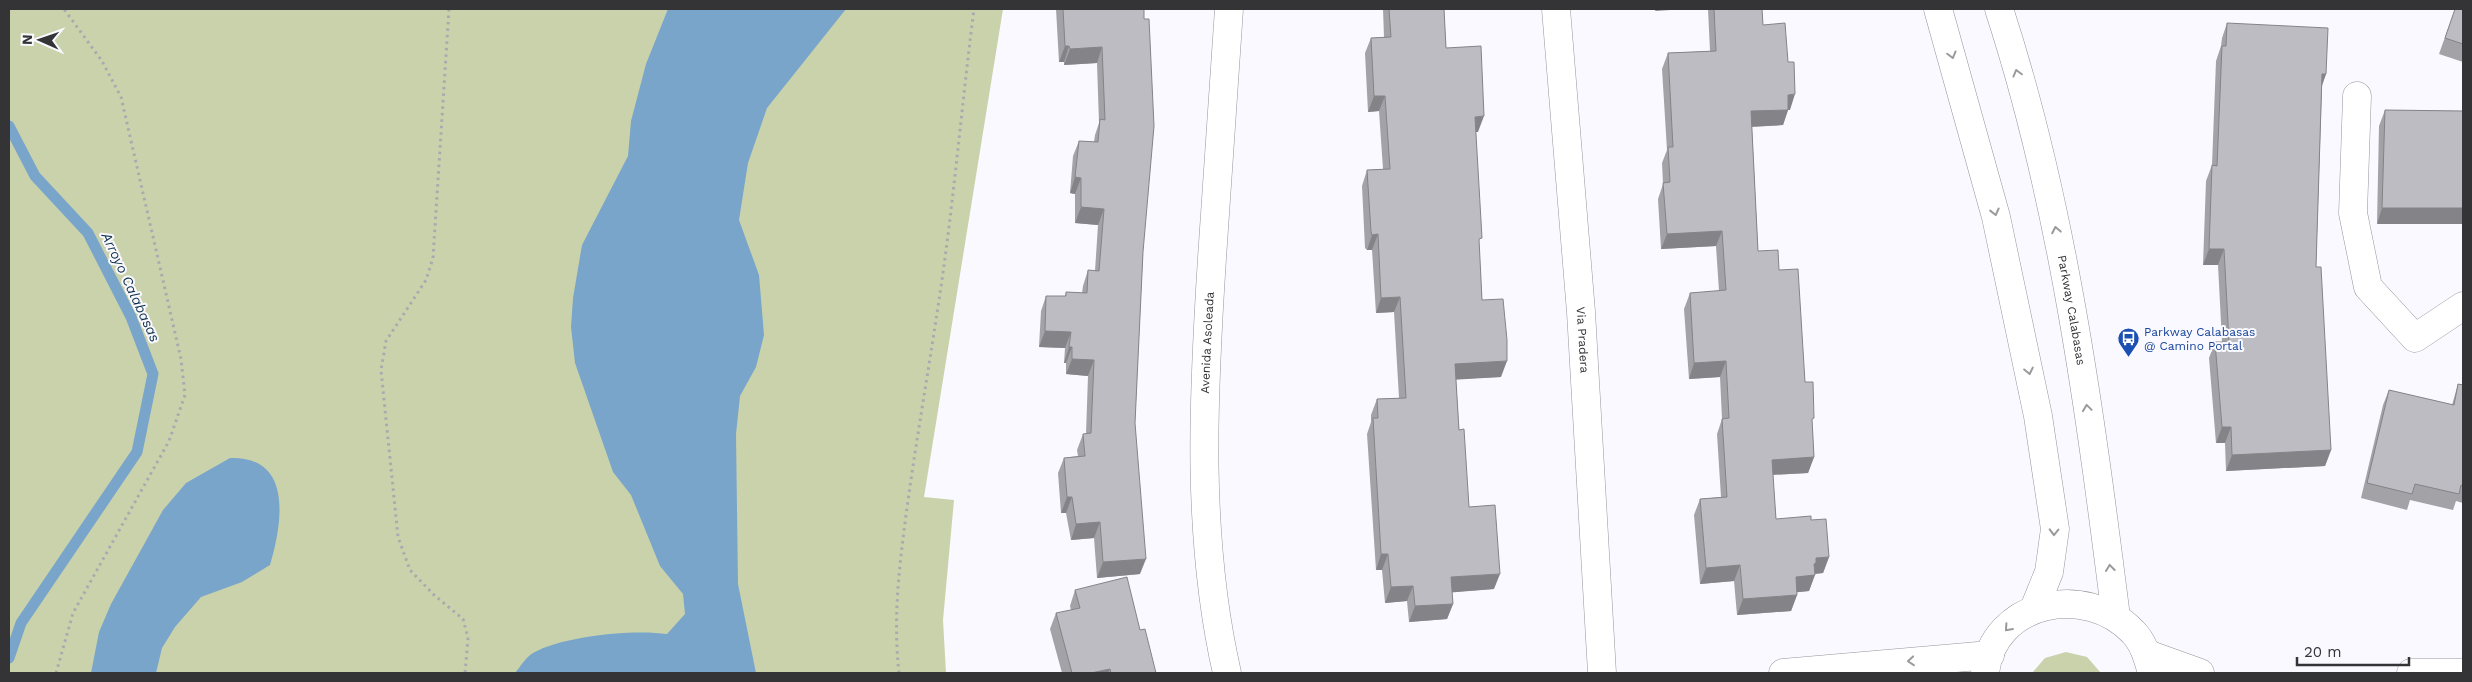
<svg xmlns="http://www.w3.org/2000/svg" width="2472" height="682" font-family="'Work Sans',sans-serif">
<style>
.green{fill:#cad2ac}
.water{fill:#79a5ca}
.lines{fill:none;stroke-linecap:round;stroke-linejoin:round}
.stream{stroke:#79a5ca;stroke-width:11}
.minor-casing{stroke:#96959b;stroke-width:29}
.tertiary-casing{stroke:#96959b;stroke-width:29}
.path{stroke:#aaaaae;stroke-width:3;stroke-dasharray:2.5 4;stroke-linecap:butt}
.minor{stroke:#fff;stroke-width:28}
.tertiary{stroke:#fff;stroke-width:28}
.wall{fill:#a2a2a7}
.shaded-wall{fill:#848488}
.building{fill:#bcbcc2;stroke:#848488}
.oneway{stroke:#9a9a9a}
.labels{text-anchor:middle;stroke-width:4;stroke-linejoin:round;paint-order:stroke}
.street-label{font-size:12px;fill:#343436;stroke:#f9f9ff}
.transit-label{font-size:12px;fill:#164399;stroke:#f9f9ff;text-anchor:start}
.water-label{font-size:14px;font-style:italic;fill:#0d304a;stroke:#f9f9ff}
</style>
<rect width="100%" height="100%" fill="#f9f9ff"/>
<g class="green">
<path d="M9,9H1003L924,497L954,500L943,620L946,673H9Z"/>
<path d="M2066,652L2087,657L2101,673H2032L2045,658Z"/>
</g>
<g class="water">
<path d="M668,9H846L767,108L748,163L739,220L759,275L764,335L756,367L740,396L736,434L738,584L756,673H515C520,667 526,657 533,653C562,636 634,629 667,634L685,614L683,594L660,566L631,495L613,472L575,363L571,327L573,298L582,245L628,156L631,121L646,64Z"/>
<path d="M230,458C294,456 282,524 270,565L242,582L201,597L175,627L162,648L156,673H91L99,632L111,604L163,510L186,483Z"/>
</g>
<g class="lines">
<path class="stream" d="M9,126L35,176L88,233L131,317L153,374L137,452L21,623L9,658"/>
<defs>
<g id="minor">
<path id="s1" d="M1556,9L1581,312L1602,673"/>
<path d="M2357,96L2353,213L2368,287L2415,338L2463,306"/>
<path d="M2147,654L2200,673"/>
<path id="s2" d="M1227,673C1196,537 1203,397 1212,258C1218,175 1224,92 1229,9"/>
<path d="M1783,673L1990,655"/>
<path d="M2411,673H2463"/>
</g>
<g id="tertiary">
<path d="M1938,9L1996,217L2038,416L2055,529L2049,572L2034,609"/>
<path id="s3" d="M1999,9C2063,205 2090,412 2116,617"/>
<path d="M1985,673C1993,601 2086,582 2133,632C2144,643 2148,659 2152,673"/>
</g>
</defs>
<use href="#minor" class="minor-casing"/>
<use href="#tertiary" class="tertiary-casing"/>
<g class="path">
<path d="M449,9L433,258L426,280L386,341L381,370L398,537L410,570L434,595L463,619L468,638L465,673"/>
<path d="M56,673L73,613L169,441L185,395L181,359L121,97L102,61L64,9"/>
<path d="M899,673C893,618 899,569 906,515C915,448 927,380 937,313C953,212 961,110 974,9"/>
</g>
<use href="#minor" class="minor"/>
<use href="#tertiary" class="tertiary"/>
</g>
<g class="wall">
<path d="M1056,9H1144L1143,252L1135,423L1140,574L1097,578L1094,538L1071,540L1066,513H1061L1058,473L1064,458L1078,456L1077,450L1083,434H1086L1088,376L1066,374V363H1064L1065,348L1039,347L1041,311L1046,296H1065L1066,292L1082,293L1083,286L1088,270L1095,271L1098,225L1075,223V194L1070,193L1073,156L1079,141L1094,142L1095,135L1099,123L1097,63L1064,65V62H1059Z"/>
<path d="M1383,9H1444L1446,48L1478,132H1476L1479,245L1482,300L1501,377L1456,379L1459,430L1469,507L1494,589L1452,592L1453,604L1447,619L1409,622L1407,601L1385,603L1382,570H1376L1367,434L1371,422V415L1377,399L1399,398L1394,312L1376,313L1372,250H1367L1365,248L1362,186L1367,170L1383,169L1379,111L1368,112L1365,53L1371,38L1384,37Z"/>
<path d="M1708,9H1762L1763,25L1790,110H1788L1783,125L1752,127L1758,251L1779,270L1805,382L1812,424L1814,457L1808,473L1773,475L1776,519L1811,520L1829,557L1823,573L1815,574L1809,591L1797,592V595L1791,611L1737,615L1734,581L1700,584L1694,515L1700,499L1721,497L1717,434L1722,419L1720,377L1689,379L1684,309L1690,293L1719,291L1716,246L1661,249L1658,199L1663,184L1662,163L1667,150L1662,69L1668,53L1710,51Z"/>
<path d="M2455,9H2463V62L2439,54Z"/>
<path d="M2227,23L2326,74L2322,86L2316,267L2331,450L2325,466L2226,471L2225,443H2216L2209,358L2215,342H2222L2218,265H2203L2206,181L2212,165L2216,61L2221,46L2222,38Z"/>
<path d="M2385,110L2463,111L2377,224L2379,126Z"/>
<path d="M2458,384L2463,385V503L2456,501L2453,510L2410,500L2407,510L2361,498L2383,405L2389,390L2452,405Z"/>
<path d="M1075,590L1140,630L1156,673H1062L1050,629L1056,613L1071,610L1070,606Z"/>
</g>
<g class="shaded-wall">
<path d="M1656,9H1685L1655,11Z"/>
<path d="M1065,46H1069L1064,62H1059Z"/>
<path d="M1102,47L1097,63L1064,65L1070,49Z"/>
<path d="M2322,74H2326L2320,90Z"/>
<path d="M1795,94L1790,110H1788L1783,125L1745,127L1751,111L1788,95Z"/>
<path d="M1374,96H1385L1379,111L1368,112Z"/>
<path d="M1484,116L1478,132H1469L1475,117Z"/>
<path d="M1075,177L1081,178L1075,194L1070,193Z"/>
<path d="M1081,207L1104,209L1098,225L1075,223Z"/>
<path d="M2382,208H2463V224H2377Z"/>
<path d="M1722,231L1716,246L1661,249L1667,234Z"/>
<path d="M1378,234L1372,250H1367L1372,235Z"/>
<path d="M2209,249H2224L2218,265H2203Z"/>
<path d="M1400,297L1394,312L1376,313L1381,298Z"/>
<path d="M1045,331L1071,332L1065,348L1039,347Z"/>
<path d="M1069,347H1072L1066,363H1064Z"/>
<path d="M1072,359L1094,360L1088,376L1066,374Z"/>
<path d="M1507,361L1501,377L1450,380L1455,364Z"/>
<path d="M1726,361L1720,377L1689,379L1694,363Z"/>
<path d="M2222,427H2231L2225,443H2216Z"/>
<path d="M2331,450L2325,466L2226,471L2232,455Z"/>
<path d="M1814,457L1808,473L1766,475L1772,460Z"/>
<path d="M1067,497H1072L1066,513H1061Z"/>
<path d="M1100,522L1094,538L1071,540L1076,524Z"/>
<path d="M1381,554H1388L1382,570H1376Z"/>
<path d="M1829,557L1823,573L1812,574L1815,575L1809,591L1790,593L1796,577L1816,558Z"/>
<path d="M1146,559L1140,574L1097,578L1103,562Z"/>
<path d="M1740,565L1734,581L1700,584L1706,568Z"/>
<path d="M1500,574L1494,589L1445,593L1451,577Z"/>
<path d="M1413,586L1407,601L1385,603L1391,587Z"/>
<path d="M1797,595L1791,611L1737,615L1743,599Z"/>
<path d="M1453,604L1447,619L1409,622L1415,606Z"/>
<path d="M1110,669L1108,673H1091Z"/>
</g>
<g class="building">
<path d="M1063,9H1144V19H1149L1154,126L1143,252L1135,423L1146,559L1103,562L1100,522L1076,524L1072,497H1067L1064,458L1085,456L1083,434L1091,433L1094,360L1072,359V347H1069L1071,332L1045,331L1046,296H1066V292L1087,293L1088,270L1099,271L1104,209L1081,207V178L1075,177L1079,141L1098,142L1100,119L1105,120L1102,47L1070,49L1069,46H1065Z"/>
<path d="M1389,9H1444L1446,48L1481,46L1484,116L1475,117L1482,238L1479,239L1482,300L1503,299L1507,340V361L1455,364L1459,430L1464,429L1469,507L1495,505L1500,574L1451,577L1453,604L1415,606L1413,586L1391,587L1388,554H1381L1373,418H1378L1377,399L1406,398L1400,297L1381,298L1378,234L1372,235L1371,232L1367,170L1390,169L1385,96H1374L1371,38L1391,37Z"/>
<path d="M1714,9H1762L1763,25L1785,23L1788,62H1794L1795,94L1788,95V110L1751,111L1758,251L1778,250L1779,270L1798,269L1805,382H1813L1814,418L1812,419L1814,457L1772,460L1776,519L1811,516V520L1826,519L1829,557L1816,558V563L1814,564L1815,575L1796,577L1797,595L1743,599L1740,565L1706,568L1700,499L1727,497L1722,419L1729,418L1726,361L1694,363L1690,293L1726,290L1722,231L1667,234L1663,183L1670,182L1668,147H1673L1668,53L1716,51Z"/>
<path d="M2455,9H2463V44L2445,38Z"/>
<path d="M2227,23L2328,28L2326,74H2322L2316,267H2321L2331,450L2232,455L2231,427H2222L2215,342H2229L2224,249H2209L2212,165L2217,166L2222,46H2226Z"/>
<path d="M2385,110L2463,111V208H2382Z"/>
<path d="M2458,384L2463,385V486L2461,485L2459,494L2415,484L2412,494L2367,483L2389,390L2454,405Z"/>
<path d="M1127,577L1140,630L1145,629L1156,673H1111L1110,669L1091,673H1072L1056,613L1080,608L1075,590Z"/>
</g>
<defs><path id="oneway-chevron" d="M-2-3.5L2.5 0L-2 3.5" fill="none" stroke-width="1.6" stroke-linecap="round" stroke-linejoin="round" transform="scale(1.25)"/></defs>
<g class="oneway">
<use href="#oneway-chevron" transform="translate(1952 55) rotate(75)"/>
<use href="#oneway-chevron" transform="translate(2017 73) rotate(-105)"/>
<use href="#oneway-chevron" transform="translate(1995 212) rotate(76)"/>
<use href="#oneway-chevron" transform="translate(2056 230) rotate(-101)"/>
<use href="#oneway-chevron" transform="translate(2029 371) rotate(78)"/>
<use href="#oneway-chevron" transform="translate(2087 408) rotate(-98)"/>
<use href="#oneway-chevron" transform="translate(2054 532) rotate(91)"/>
<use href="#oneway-chevron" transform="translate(2110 568) rotate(-97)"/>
<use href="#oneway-chevron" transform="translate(2008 628) rotate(132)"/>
<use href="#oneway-chevron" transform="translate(1911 661) rotate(175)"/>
</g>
<defs>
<symbol id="bus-pin" viewBox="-11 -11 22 30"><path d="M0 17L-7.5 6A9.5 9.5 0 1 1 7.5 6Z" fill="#1a4fb4" stroke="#f9f9ff"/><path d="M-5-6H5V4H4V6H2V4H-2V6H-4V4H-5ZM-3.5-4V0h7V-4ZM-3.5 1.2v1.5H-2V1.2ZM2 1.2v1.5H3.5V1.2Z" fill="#fff"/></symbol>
</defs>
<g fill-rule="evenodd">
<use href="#bus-pin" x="2116" y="326" width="25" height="34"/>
</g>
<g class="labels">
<g class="street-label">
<text dy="4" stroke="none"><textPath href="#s3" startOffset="310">Parkway Calabasas</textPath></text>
<text dy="4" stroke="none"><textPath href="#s1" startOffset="332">Via Pradera</textPath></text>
<text dy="4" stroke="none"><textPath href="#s2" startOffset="332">Avenida Asoleada</textPath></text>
</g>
<g class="transit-label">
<text x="2144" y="336">Parkway Calabasas<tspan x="2144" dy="14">@ Camino Portal</tspan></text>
</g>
<g class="water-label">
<text transform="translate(131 287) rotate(65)" y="5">Arroyo Calabasas</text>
</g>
</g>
<rect width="2472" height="682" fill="none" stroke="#343436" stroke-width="20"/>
<g transform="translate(40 40) rotate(272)" stroke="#f9f9ff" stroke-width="4" paint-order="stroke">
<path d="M0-4L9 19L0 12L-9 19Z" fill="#343436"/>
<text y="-8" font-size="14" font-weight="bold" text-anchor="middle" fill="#343436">N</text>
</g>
<path d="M2297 657v8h112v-8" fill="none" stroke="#343436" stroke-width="2.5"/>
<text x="2304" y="657" font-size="15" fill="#343436" stroke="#f9f9ff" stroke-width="4" paint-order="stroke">20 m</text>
</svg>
